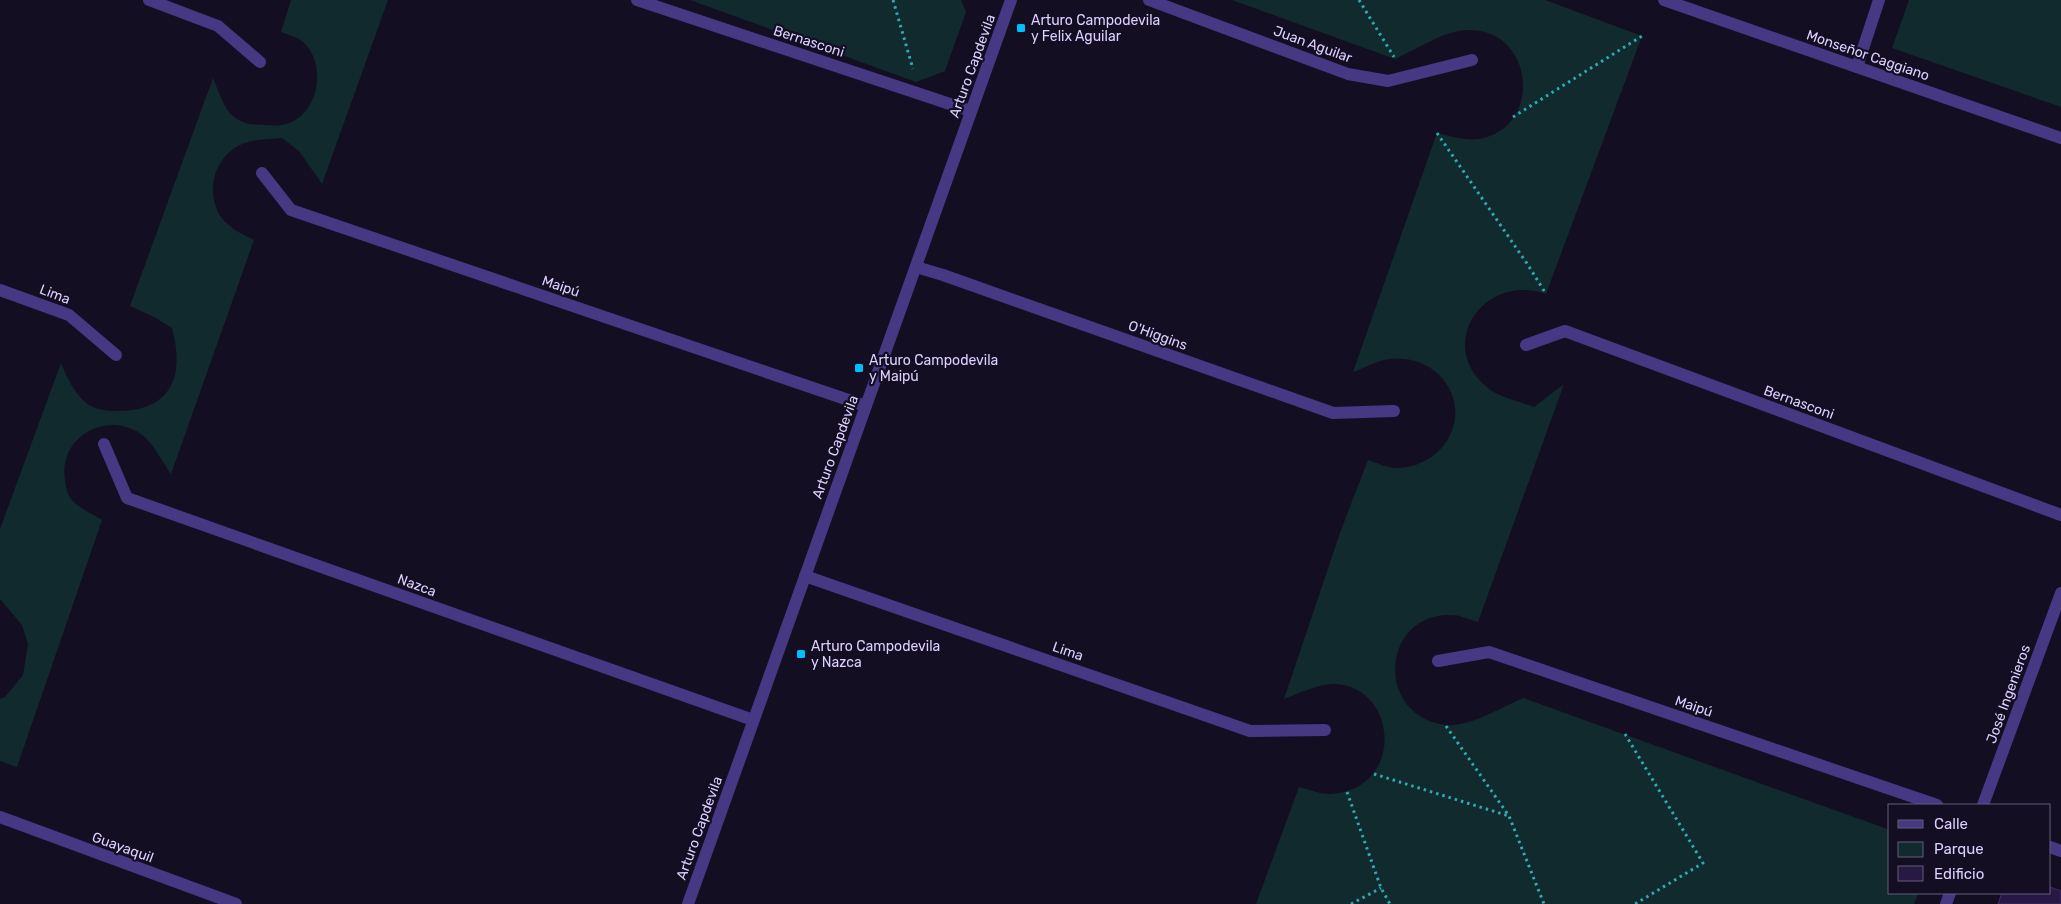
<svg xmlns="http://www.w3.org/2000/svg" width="2061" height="904" font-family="Rubik,sans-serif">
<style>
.green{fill:#112a2d}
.building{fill:#281944;stroke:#432b71}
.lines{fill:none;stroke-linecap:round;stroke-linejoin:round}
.path{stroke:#2daab6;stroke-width:3;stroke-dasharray:2.5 4;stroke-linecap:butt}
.minor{stroke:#463883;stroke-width:12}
.poi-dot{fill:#00bdfb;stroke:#140e23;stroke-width:2}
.labels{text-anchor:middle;stroke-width:4.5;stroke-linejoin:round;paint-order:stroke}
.poi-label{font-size:14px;fill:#dcd0ff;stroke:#140e23;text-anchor:start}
.street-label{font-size:14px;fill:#dcd0ff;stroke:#140e23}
</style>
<rect width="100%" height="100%" fill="#140e23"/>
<g class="green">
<path d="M291,0H388L322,184L299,151L282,138C268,139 253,139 240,145C216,157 206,187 218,212C224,225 241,234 254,240L171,474C163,463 152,441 141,434C107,410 58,437 65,480C66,487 67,496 73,501C80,509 93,514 102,520L17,767L0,761V699L5,697L23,675L28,644L22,625L0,599V529L61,363C67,377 73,391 85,402C94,410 106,411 117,411C172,411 185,376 172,328L154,317L130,306L213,78C217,87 224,109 232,115C242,124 251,125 264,125C275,126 287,126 297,119C322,102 325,56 299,39C294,36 286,34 281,32Z"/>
<path d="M690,0H961L966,12L945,71L916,82Z"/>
<path d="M1232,0H1545L1642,36L1546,294C1484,272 1434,345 1488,388C1500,398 1519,401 1534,407L1564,384L1478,622C1470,620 1460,615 1452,615C1382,612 1373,715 1445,725C1467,728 1503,707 1523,698L1890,830V893H1918L1914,904H1256L1299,787C1308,789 1319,794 1329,794C1405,791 1399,688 1336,684C1319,683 1300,693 1284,699L1341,530L1368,460C1377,463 1388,468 1397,468C1410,468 1423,463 1433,456C1480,418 1447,352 1389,359C1377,361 1364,368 1353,372L1437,133C1451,136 1465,141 1479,139C1543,129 1536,27 1466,30C1444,31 1415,50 1395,59Z"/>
<path d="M1909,0H2061V107L1892,48Z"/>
</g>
<path class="building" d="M2050,887L2061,891V904H1998L2002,893H2050Z"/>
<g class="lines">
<g class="path">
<path d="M893,0L913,69"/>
<path d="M1359,0L1394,57"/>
<path d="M1513,117L1642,36"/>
<path d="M1437,133L1528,265L1546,294"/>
<path d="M1446,726L1509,816L1544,904"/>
<path d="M1625,734L1703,863L1635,904"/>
<path d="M1374,774L1509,816"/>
<path d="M1347,792L1381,888L1390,904"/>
<path d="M1351,904L1381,888"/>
</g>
<g class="minor">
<path d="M149,0L218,26L260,62"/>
<path d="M637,0L971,111"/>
<path d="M1149,0L1348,74L1388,81L1472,60"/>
<path d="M1664,0L2061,138"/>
<path d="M1857,67L1879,0"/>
<path d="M262,173L291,210L866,406"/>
<path d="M916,267L943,275L1333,413L1394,411"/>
<path d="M0,290L69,315L116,355"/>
<path d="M1526,345L1565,331L2061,515"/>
<path d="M104,444L127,498L753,720"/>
<path d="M805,576L1250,731L1325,730"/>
<path d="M1438,661L1489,652L1937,805"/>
<path d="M1983,805L2061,593"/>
<path d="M0,817L236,904"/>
<path d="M2050,847L2061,851"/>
<path d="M688,904L1011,0"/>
<path d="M1946,904L1950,893"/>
</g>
</g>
<g class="poi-dot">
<rect x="1016" y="23" width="10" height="10" rx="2.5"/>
<rect x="854" y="363" width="10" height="10" rx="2.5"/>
<rect x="796" y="649" width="10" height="10" rx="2.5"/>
</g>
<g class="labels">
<g class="poi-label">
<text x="1031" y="25">Arturo Campodevila<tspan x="1031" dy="16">y Felix Aguilar</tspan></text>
<text x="869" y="365">Arturo Campodevila<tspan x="869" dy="16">y Maipú</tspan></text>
<text x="811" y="651">Arturo Campodevila<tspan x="811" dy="16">y Nazca</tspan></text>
</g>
<g class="street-label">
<text transform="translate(809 41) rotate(18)" y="5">Bernasconi</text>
<text transform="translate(1313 44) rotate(20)" y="5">Juan Aguilar</text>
<text transform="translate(1868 55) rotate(19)" y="5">Monseñor Caggiano</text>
<text transform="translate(972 66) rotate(-70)" y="5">Arturo Capdevila</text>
<text transform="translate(561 286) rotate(19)" y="5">Maipú</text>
<text transform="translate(55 294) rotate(21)" y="5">Lima</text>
<text transform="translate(1158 335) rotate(20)" y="5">O'Higgins</text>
<text transform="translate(1799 402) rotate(20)" y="5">Bernasconi</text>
<text transform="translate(835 447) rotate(-70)" y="5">Arturo Capdevila</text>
<text transform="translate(417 585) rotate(20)" y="5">Nazca</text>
<text transform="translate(1068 651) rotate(19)" y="5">Lima</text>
<text transform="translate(2008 694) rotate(-70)" y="5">José Ingenieros</text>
<text transform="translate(1694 706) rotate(19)" y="5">Maipú</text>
<text transform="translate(699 828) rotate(-70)" y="5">Arturo Capdevila</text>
<text transform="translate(123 847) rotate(20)" y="5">Guayaquil</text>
</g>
</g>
<rect x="1888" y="804" width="162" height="90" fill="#140e23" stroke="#645c7b"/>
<rect x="1898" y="820" width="25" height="8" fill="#463883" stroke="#645c7b"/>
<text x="1934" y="829" font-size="15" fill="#dcd0ff">Calle</text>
<rect x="1898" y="842" width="25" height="15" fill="#112a2d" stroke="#645c7b"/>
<text x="1934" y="854" font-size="15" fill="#dcd0ff">Parque</text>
<rect x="1898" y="866" width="25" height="15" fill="#281944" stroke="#645c7b"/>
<text x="1934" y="879" font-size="15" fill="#dcd0ff">Edificio</text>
</svg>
